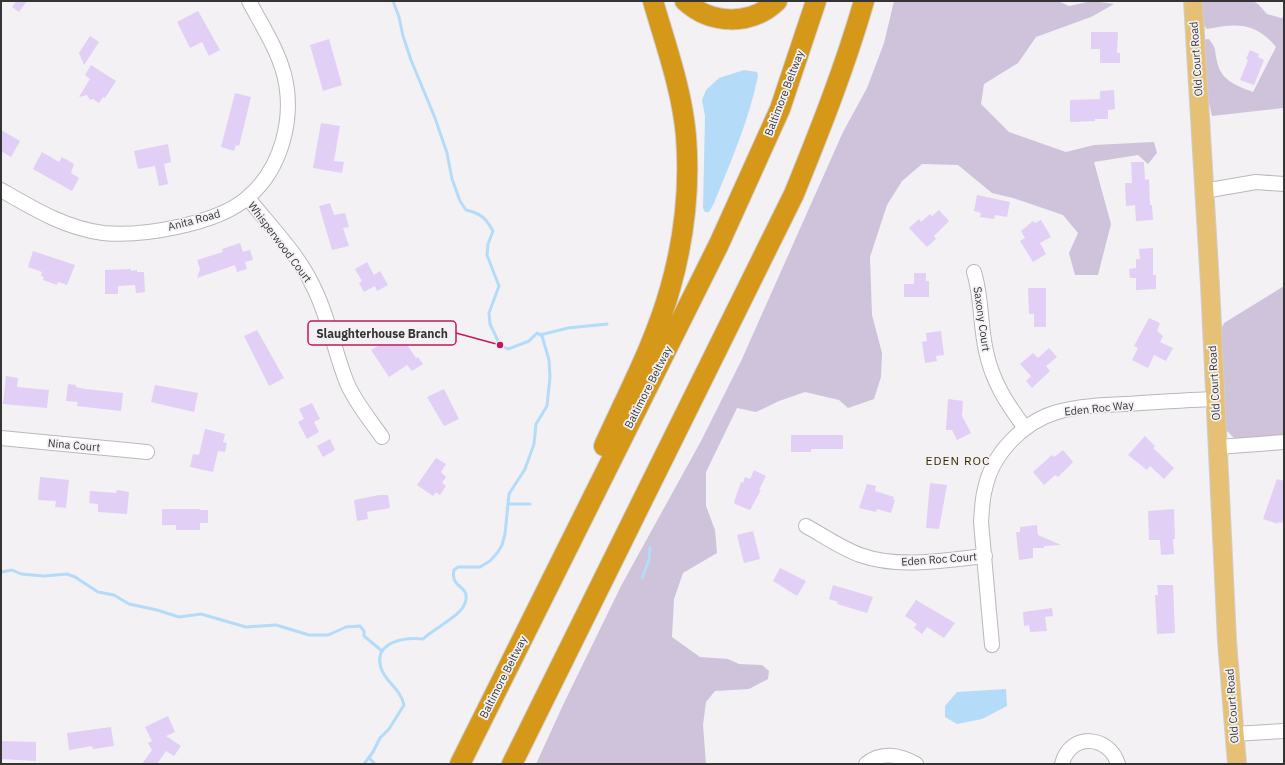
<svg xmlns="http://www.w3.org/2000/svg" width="1285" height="765" font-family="'IBM Plex Sans',sans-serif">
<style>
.green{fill:#cec3db}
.water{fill:#b4dbf8}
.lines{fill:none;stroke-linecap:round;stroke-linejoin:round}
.stream{stroke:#b4dbf8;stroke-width:3}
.building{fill:#e1cff6}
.minor-casing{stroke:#b9b8bb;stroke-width:16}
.major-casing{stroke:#cfcecf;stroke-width:20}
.highway-casing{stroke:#cfcecf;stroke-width:22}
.minor{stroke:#fff;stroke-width:14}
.major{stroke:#e6c175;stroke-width:18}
.highway{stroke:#d69819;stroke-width:20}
.labels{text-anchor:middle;stroke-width:3.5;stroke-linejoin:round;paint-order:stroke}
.street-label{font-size:11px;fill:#353435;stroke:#f3f1f4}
.neighbourhood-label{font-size:12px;letter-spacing:1px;fill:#372a00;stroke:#f3f1f4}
.leader{fill:none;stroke:#c2185b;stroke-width:1.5}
.callout-dot{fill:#c2185b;stroke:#f3f1f4;stroke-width:1.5}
.callout{fill:#f3f1f4;stroke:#c2185b;stroke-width:1.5}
.callout-label{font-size:12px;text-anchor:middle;font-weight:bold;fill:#353435}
</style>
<rect width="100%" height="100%" fill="#f3f1f4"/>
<g class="green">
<path d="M894,1H1058L1069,6L1092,1L1114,4L1091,17L1036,37L1018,63L984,84L981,104L1009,132L1066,152L1094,145L1154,142L1157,153L1148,164L1138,155L1094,162L1111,224L1098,275H1075L1069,253L1078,233L1063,215L1013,198L992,193L958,165L922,164L902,181L887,205L870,257L872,315L882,353L881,377L874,399L848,408L839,400L805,392L779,401L756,412L737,408L706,472V506L715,530L717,553L683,573L674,599L672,637L700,657L728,659L739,664L762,665L769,671L768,679L749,689L715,691L706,702L703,725L706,764H536L563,705L621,586L701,441L742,359L843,132L867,88L884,43Z"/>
<path d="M1199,1H1253L1258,4L1267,14L1281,18L1284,17V108L1212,116L1198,56L1200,40L1209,39C1217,50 1214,48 1217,61C1220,80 1237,86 1253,92L1276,47C1256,22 1236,23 1207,29L1199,20Z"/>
<path d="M1284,286V435L1270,438L1236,440L1226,430L1217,337L1224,323Z"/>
</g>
<g class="water">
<path d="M744,70L757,72L758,76C749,120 731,161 714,203L709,212H705L703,208L705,116L702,100L706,90L719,78Z"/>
<path d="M1006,689L1007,706L982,719L957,724L945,717V706L957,692Z"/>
</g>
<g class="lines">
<g class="stream">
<path d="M540,335L568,328L607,324"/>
<path d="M508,504H530"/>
<path d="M1,572L12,570L21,574L44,576L67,574L75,577L98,592L114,595L129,604L157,610L179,617L201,614L246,627L276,625L309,635H328L346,627L360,626L364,631V636L382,651"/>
<path d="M642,578L649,560L650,548"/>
<path d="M369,758L375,764"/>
<path d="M364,764L373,752L380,738L389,729L404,705C400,688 386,683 381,668C373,642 404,637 423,639C435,627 465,615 466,599C468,585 450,588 454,570L458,567H480L490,561L498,552L502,545L505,534L509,494L525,469L534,444L536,424L547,406L550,377L549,360L542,336L537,333L529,341L508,349L500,345L490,324L489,313L499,286L487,255L488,244L493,231C486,218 480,213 466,210L460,201L452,179L447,153L435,118L411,60L403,36L399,17L393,1"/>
</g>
</g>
<g class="building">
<path d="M16,1H27L19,12L12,7Z"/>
<path d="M198,11L220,50L209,56L202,42L190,48L177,22Z"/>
<path d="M1091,32H1118L1117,53H1120V63H1100V49H1091Z"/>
<path d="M90,36L99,42L84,65L79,53Z"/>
<path d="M329,39L342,85L323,91L310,45Z"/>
<path d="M1250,50L1259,54L1258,57L1264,60L1254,85L1240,80L1248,60L1246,59Z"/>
<path d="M91,65L116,81L105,98L103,97L99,103L93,99L90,100L87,95L79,97L90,79L85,75Z"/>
<path d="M1114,90L1115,109L1108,110V119H1095V121L1070,122V100L1100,99V91Z"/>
<path d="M235,93L251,97L239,146L236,145L234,151L221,147Z"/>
<path d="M321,123L340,126L334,161L344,162L342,173L313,168Z"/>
<path d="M1,130L20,141L11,157L1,151Z"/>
<path d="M168,144L171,162L164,164L168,184L159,186L155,166L138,169L134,151Z"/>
<path d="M42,152L59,162L62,157L74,164L71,173L79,178L72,191L33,169Z"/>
<path d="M1131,162H1144L1145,180L1149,179L1150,205H1152L1153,220L1136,221L1135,205L1126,206L1125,183H1132Z"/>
<path d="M977,195L1010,202L1007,217L995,215L994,219L980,217L981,213L974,211Z"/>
<path d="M330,203L334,215L345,213L349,227L343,228L349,246L332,250L319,206Z"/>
<path d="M939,210L949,221L934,236L936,239L927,247L909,228L919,219L921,222L930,214L932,216Z"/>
<path d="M1041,220L1051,237L1040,243L1046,254L1033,262L1020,241L1025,238L1021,231L1033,221L1035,223Z"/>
<path d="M240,243L243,252L250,250L253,260L245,262L247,269L237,272L235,265L197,278L200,269L197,260L223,252L222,249Z"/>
<path d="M1153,248V275H1156V289L1136,290V278H1130L1129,269L1136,268V259H1140L1139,249Z"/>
<path d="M33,251L75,265L67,285L58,282L57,285L43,280L44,277L41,276L42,272L28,267Z"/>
<path d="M367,262L374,275L380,271L388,285L377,291L375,286L364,292L359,283L362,281L355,269Z"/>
<path d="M131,269V271L137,270V272H144L145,292L136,293L135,285L118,286V294H105V270Z"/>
<path d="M914,273H926V281H929V297H904V284H914Z"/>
<path d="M1028,288H1046V327H1034V314H1029Z"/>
<path d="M1149,318L1160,323L1157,331L1163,336L1160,342L1173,348L1166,361L1154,355L1148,368L1132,360L1138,348L1134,346Z"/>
<path d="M257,330L284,378L269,386L244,336Z"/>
<path d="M941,331L944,355L936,356L937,361L925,363L922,342L927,341L926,333Z"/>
<path d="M399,333L416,358L418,357L423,364L412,371L407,365L389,377L371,350Z"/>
<path d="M1049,348L1057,357L1046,366L1050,371L1032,388L1026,381L1031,376L1020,364L1033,353L1038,358Z"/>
<path d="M6,376L18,378L17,387L49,390L47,408L3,404Z"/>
<path d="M68,384L76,385V387L85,389L123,393L121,411L77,406L78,402L66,401Z"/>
<path d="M155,385L198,393L194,412L151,402Z"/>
<path d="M444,389L459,419L444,426L427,397Z"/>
<path d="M948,399L963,401L962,416L971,433L957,440L952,430H946Z"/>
<path d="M312,403L320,419L314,422L319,432L307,439L298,422L304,419L299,409Z"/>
<path d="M205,429L225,434L223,442L227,443L225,452L218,451L213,472L190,467L193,454L199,455Z"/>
<path d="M791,435H843V449H811V452H791Z"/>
<path d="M1145,436L1155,446L1153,448L1174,468L1164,479L1150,466L1147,470L1128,455Z"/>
<path d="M330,439L335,450L323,457L317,446Z"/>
<path d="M1063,450L1073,462L1058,477L1055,475L1044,485L1033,472L1052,455L1054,457Z"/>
<path d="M436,458L446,464L441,472L446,477L442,483L446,486L440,495L436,492L433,496L417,485Z"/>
<path d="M754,470L766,476L759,490H761L750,510L735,504L734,502L741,482L743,483L745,477L750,479Z"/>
<path d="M40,477L69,480L66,508L55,507L56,501L38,500Z"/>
<path d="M1277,479L1284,481V516L1282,523L1278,522V524L1263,519Z"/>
<path d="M930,483L947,485L939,529L926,528Z"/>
<path d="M867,484L876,486L875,491L894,497L893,499L895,500L891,513L877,509L876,512L859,508Z"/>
<path d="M117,490L129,492L127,514L98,512V504L89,503L90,491L116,493Z"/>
<path d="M379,495H388L390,508L367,512L368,519L357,521L354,500Z"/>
<path d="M162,509H200V510H208V523H200V530H176V525H162Z"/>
<path d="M1174,509L1175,539H1173L1174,554L1161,555L1160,540H1149L1148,511Z"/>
<path d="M1037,525L1038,535L1061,545L1044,546V548H1033V558L1019,560L1016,532H1020V527Z"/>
<path d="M753,531L760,559L744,563L737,535Z"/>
<path d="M780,568L806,581L797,596L773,581Z"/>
<path d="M833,585L873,597L867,613L837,604L838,602L829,599Z"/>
<path d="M1157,585H1173L1175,633L1157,634L1155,595H1158Z"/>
<path d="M916,600L955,623L944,638L927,627L922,634L914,628L917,624L905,616Z"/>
<path d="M1052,608L1053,616L1045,617L1047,631L1030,632L1029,625L1024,626L1023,612Z"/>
<path d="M168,716L175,732L166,736L181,746L174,756L166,751L157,764H142L152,750L148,743L152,741L145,727Z"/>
<path d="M111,727L114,746L93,749L92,746L69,750L67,733Z"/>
<path d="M1,741L36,742V761L1,759Z"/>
</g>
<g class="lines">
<defs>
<g id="minor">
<path d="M1,190C34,209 65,228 103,233C142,237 217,224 247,198C282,169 295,117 284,74C277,48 261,24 249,1"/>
<path d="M1204,191L1256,182L1284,184"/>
<path d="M248,198C270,226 298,254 313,286C329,317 334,351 347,383C355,402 370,420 382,437"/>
<path d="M974,272C982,298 980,325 986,351C992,381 1007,404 1025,428"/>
<path d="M1,438L147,452"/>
<path d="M1218,447L1284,442"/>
<path d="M806,526C824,536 841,548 860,555C900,569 943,560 985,556"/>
<path d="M992,645L981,522C982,511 982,499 985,489C992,454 1023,422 1057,412C1079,406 1103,405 1126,404C1156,402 1185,400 1215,399"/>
<path d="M1233,734L1284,731"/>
<path d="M866,764C881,751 900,755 916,764"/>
<path d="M1062,764C1070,732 1109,735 1118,764"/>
</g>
<path id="major" d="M1193,1L1210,285L1227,641L1237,764"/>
<g id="highway">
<path d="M685,1C711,25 751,26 777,1"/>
<path d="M604,446C627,395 655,343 670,289C684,240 690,187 686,136C682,90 666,46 653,1"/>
<path d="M460,764L719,244L780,109L816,1"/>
<path d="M512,764L794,194C820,130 845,67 864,1"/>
</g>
</defs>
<use href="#minor" class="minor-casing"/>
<use href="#major" class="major-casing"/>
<use href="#highway" class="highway-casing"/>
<use href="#minor" class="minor"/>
<use href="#major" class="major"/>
<use href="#highway" class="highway"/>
</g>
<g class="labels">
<g class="street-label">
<text transform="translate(1196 59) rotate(-94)" y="4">Old Court Road</text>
<text transform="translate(784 93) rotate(-69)" y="4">Baltimore Beltway</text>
<text transform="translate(194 220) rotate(-15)" y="4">Anita Road</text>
<text transform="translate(280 242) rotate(53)" y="4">Whisperwood Court</text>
<text transform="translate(982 319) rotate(82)" y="4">Saxony Court</text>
<text transform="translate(1214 383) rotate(-93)" y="4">Old Court Road</text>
<text transform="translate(648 387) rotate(-63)" y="4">Baltimore Beltway</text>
<text transform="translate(1099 408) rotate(-6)" y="4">Eden Roc Way</text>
<text transform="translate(74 445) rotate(5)" y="4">Nina Court</text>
<text transform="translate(939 559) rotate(-4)" y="4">Eden Roc Court</text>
<text transform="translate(503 677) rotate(-63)" y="4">Baltimore Beltway</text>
<text transform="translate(1232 706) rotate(-94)" y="4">Old Court Road</text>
</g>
<g class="neighbourhood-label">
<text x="958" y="465">EDEN ROC</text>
</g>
</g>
<path class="leader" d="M500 345L456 333"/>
<circle class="callout-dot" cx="500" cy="345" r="4"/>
<rect class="callout" x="308" y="321" width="148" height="24" rx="4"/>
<g class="callout-label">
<text x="382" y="338">Slaughterhouse Branch</text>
</g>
<rect width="1285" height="765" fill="none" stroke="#353435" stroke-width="4"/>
</svg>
